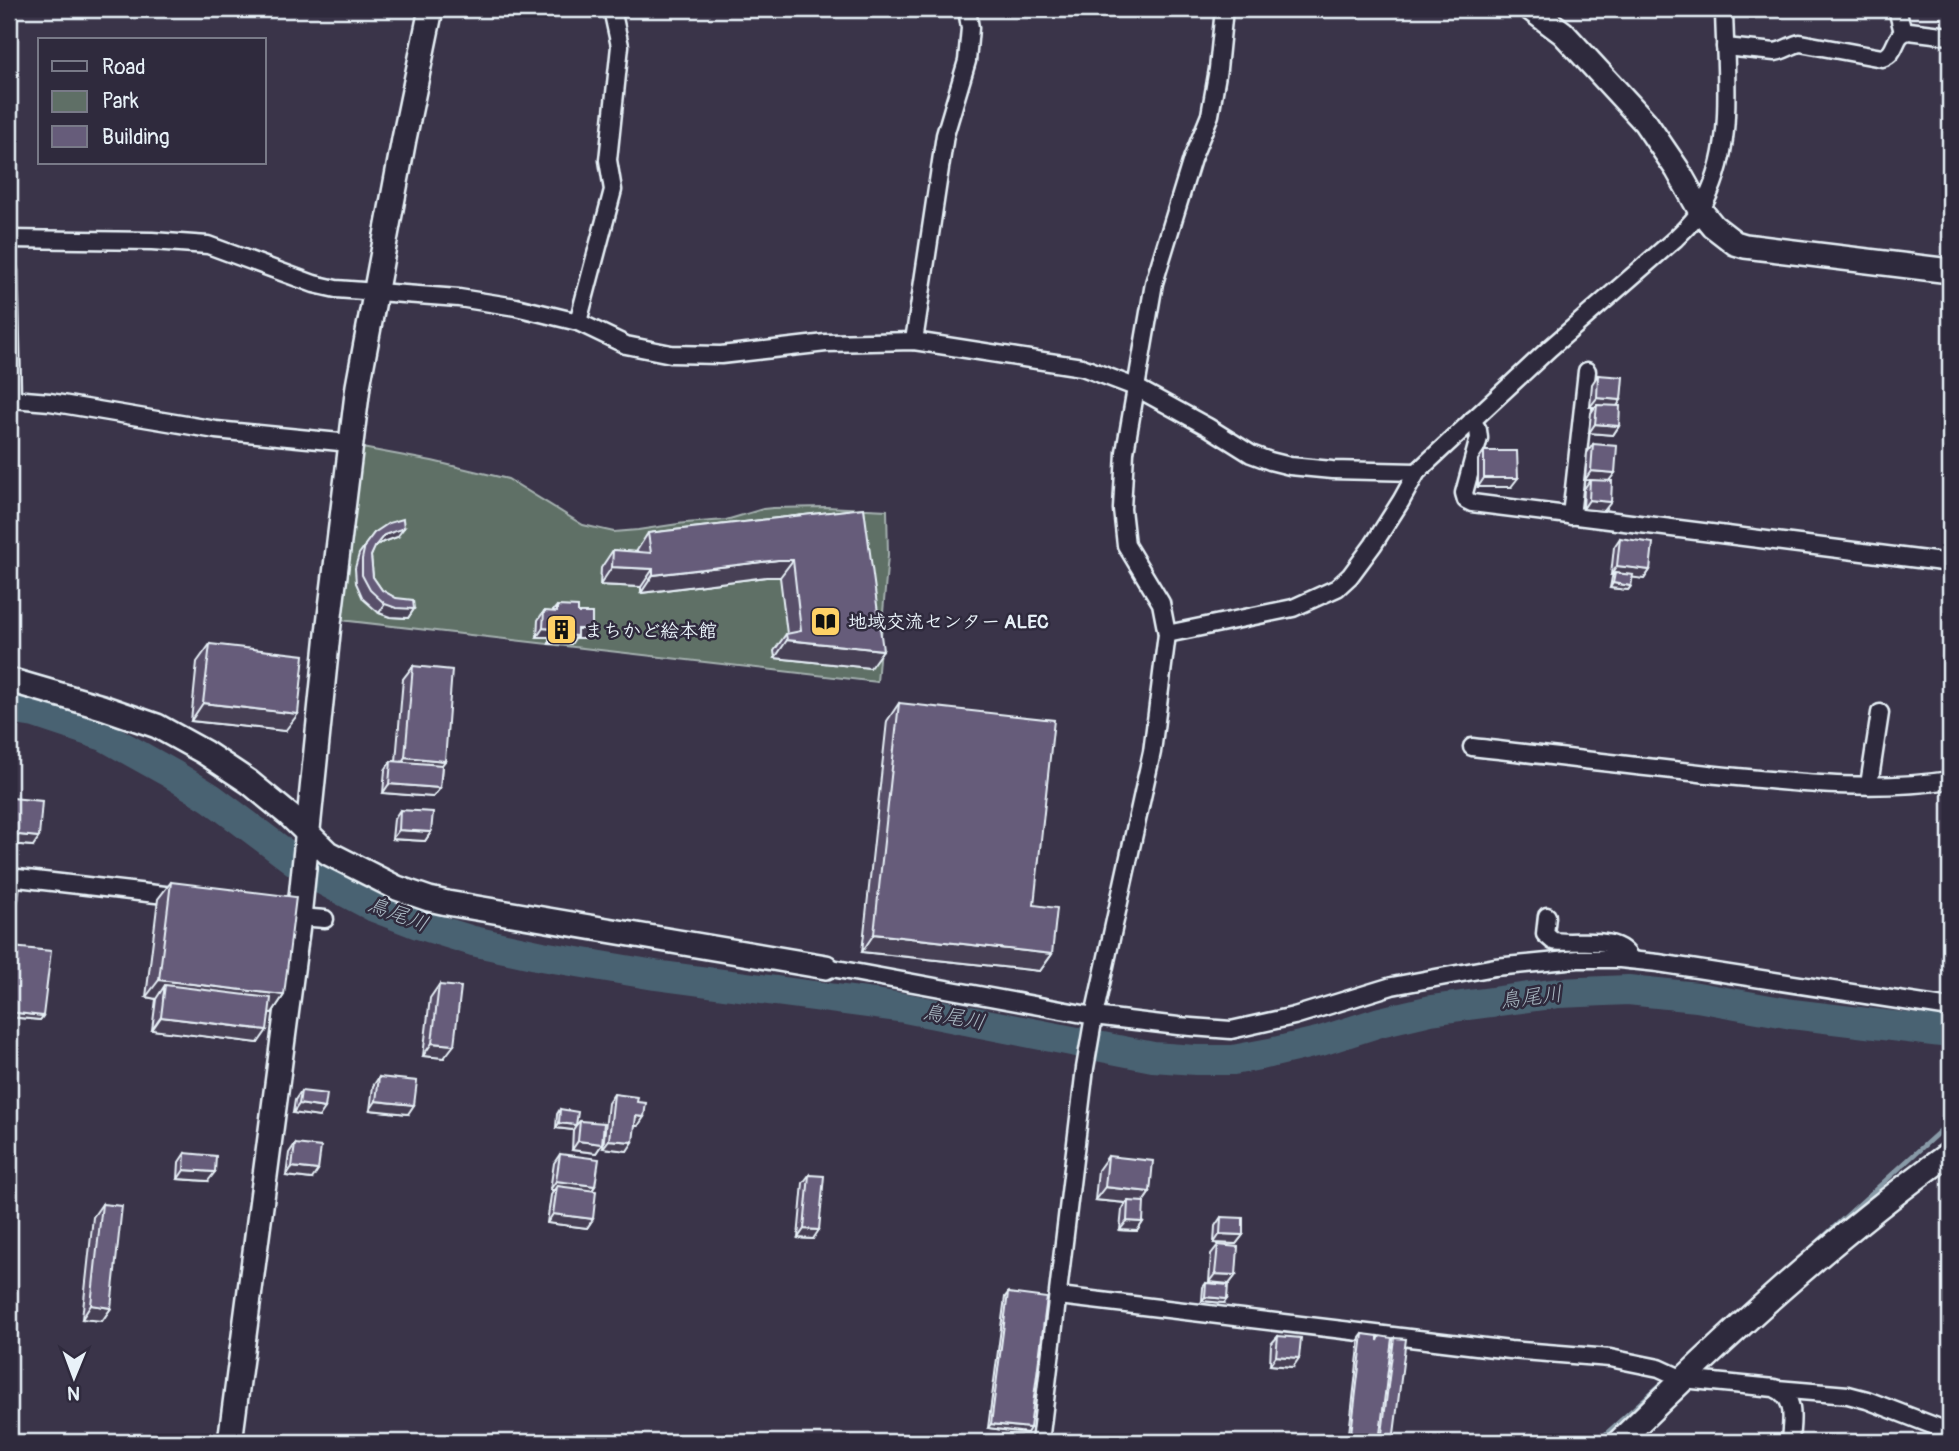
<svg xmlns="http://www.w3.org/2000/svg" width="1959" height="1451" font-family="Pangolin,'Klee One',sans-serif">
<style>
.park{fill:#5f6f66;stroke:#a4b0af;stroke-width:2}
.lines{fill:none;stroke-linecap:round;stroke-linejoin:round}
.stream{stroke:#899ba8;stroke-width:5}
.river{stroke:#4a6272;stroke-width:30}
.street-casing{stroke:#e8f1f8;stroke-width:21}
.secondary-casing{stroke:#e8f1f8;stroke-width:28}
.street{stroke:#2f2a3d;stroke-width:16}
.secondary{stroke:#2f2a3d;stroke-width:23}
.wall{fill:#584f69;stroke:#e8f1f8;stroke-width:2}
.shaded-wall{fill:#474055;stroke:#e8f1f8;stroke-width:2}
.building{fill:#665c7a;stroke:#e8f1f8;stroke-width:2}
.labels{text-anchor:middle;stroke-width:5;stroke-linejoin:round;paint-order:stroke}
.poi-label{font-size:19px;font-weight:bold;fill:#e8f1f8;stroke:#2f2a3d;text-anchor:start}
.water-label{font-size:21px;font-style:italic;fill:#a9b8c2;stroke:#2f2a3d}
</style>
<rect width="100%" height="100%" fill="#3a3449"/>
<filter id="ink" filterUnits="userSpaceOnUse"><feTurbulence type="fractalNoise" baseFrequency=".0143" numOctaves="2"/><feDisplacementMap in="SourceGraphic" scale="14" xChannelSelector="R" yChannelSelector="G"/><feConvolveMatrix kernelMatrix="1 2 1 2 8 2 1 2 1" color-interpolation-filters="sRGB"/></filter>
<g filter="url(#ink)">
<path class="park" d="M362,448L432,461L508,479L583,525L614,532L638,530L685,523L726,520L763,509L773,508L826,507L887,510L888,555L877,682L341,620Z"/>
<g class="lines">
<g class="stream">
<path d="M1809,1250L1950,1122"/>
<path d="M1597,1442L1670,1376"/>
</g>
<path class="river" d="M9,709L35,713L104,736L172,774L211,798L315,876L374,907L418,924L473,941L542,956L655,975L905,1008L1153,1057L1196,1060H1233L1270,1053L1321,1041L1380,1022L1431,1010L1559,993L1628,990L1697,997L1792,1014L1950,1033"/>
<defs>
<g id="street">
<path d="M1897,9L1903,32"/>
<path d="M1725,47L1775,52C1784,51 1791,45 1800,43L1882,58C1899,53 1892,34 1909,31L1950,36"/>
<path d="M9,239L152,241L208,245L314,284L336,289L459,298L516,307L578,322L626,345L671,354L721,355L826,343L914,341L1082,367L1135,387L1208,427L1251,454L1270,461L1290,466L1332,470L1417,472"/>
<path d="M9,271L12,399H9"/>
<path d="M578,322L613,190L608,160L620,46L612,9"/>
<path d="M914,341L945,135L967,61L970,28L967,9"/>
<path d="M12,399L50,402L216,430L350,443"/>
<path d="M1472,420L1478,430L1479,438L1464,493L1466,500L1472,503L1950,563"/>
<path d="M1571,516L1587,371"/>
<path d="M1167,634L1293,608L1337,588L1350,576L1373,545L1401,501L1417,472L1550,348L1675,239C1684,230 1693,222 1700,211C1737,151 1725,76 1724,9"/>
<path d="M1472,747C1560,757 1649,768 1737,777C1808,784 1880,791 1950,780"/>
<path d="M1869,785L1880,713"/>
<path d="M9,877L182,897"/>
<path d="M9,898L11,877"/>
<path d="M291,911L299,917L325,919"/>
<path d="M1547,916L1545,934L1553,941C1578,945 1618,933 1631,960"/>
<path d="M826,967L1094,1016L1178,1026L1231,1030L1294,1016L1392,986L1495,967L1578,959H1620L1658,963L1950,1008"/>
<path d="M1059,1296L1510,1350L1610,1358L1659,1368L1683,1379L1774,1388C1798,1398 1791,1421 1790,1442"/>
<path d="M1777,1389L1848,1395L1867,1400L1950,1432"/>
<path d="M1040,1442L1085,1068L1094,1016L1152,752L1167,634L1161,603L1126,545L1122,509L1125,452L1154,283L1192,159L1210,115L1218,69L1224,9"/>
</g>
<g id="secondary">
<path d="M1531,9L1563,33L1645,122L1677,169L1700,210L1713,226L1735,243L1745,246L1950,271"/>
<path d="M9,680L102,707L157,726L204,752L249,782L289,815L328,853L397,888L429,899L447,903L826,967"/>
<path d="M230,1442L299,917L329,624L358,386L404,139L431,9"/>
<path d="M1619,1442C1723,1339 1831,1239 1950,1153"/>
</g>
</defs>
<use href="#street" class="street-casing"/>
<use href="#secondary" class="secondary-casing"/>
<use href="#street" class="street"/>
<use href="#secondary" class="secondary"/>
</g>
<g class="wall">
<path d="M1598,375L1621,400L1616,406L1619,426L1613,435L1589,433L1591,413L1595,407H1590L1592,384Z"/>
<path d="M1593,444L1609,481L1604,511L1583,509L1584,489L1590,480H1585L1587,453Z"/>
<path d="M1484,451L1511,487H1478V460Z"/>
<path d="M864,508L870,668L775,658L774,651L786,634H787L780,577H766L641,593V587L600,585L601,568L613,550L636,552L648,533Z"/>
<path d="M374,533L397,537L378,544L374,548L371,556L373,577L382,590L414,609L408,618L390,617L379,613L363,599L356,583L355,568L359,554Z"/>
<path d="M1620,538L1650,570L1644,579L1632,577L1631,586L1628,590L1610,588L1612,577L1613,575H1611L1614,547Z"/>
<path d="M557,606L578,613L592,629L585,638H575L571,644H549V637H537L538,620L544,611L552,612Z"/>
<path d="M210,644L285,731L191,721L197,662Z"/>
<path d="M413,666L442,765L440,788L433,797L383,793L385,770L391,761H396L403,679Z"/>
<path d="M899,703L1034,905L1052,954L1040,971L862,952L887,721Z"/>
<path d="M12,798L33,846L9,844V802Z"/>
<path d="M400,810L431,832L425,841L392,839L394,819Z"/>
<path d="M171,882L284,995L272,1013L270,1012L258,1043L152,1030L156,999L146,997L158,899Z"/>
<path d="M12,947L43,1016L40,1020L9,1017V951Z"/>
<path d="M439,985L444,1058L423,1056L430,998Z"/>
<path d="M379,1077L408,1114L370,1110L373,1086Z"/>
<path d="M301,1091L319,1117L293,1113L295,1100Z"/>
<path d="M614,1094L638,1126H635L627,1151L603,1148L608,1103Z"/>
<path d="M560,1109L576,1125L580,1121L602,1144L596,1153L572,1150L573,1130L556,1128L557,1114Z"/>
<path d="M295,1144L312,1179L286,1176L289,1153Z"/>
<path d="M185,1153L208,1181L178,1179L179,1162Z"/>
<path d="M560,1154L595,1186L592,1190L593,1219L587,1228L547,1223L551,1195L554,1190H550L554,1163Z"/>
<path d="M1108,1156L1150,1192L1143,1202V1222L1137,1231L1120,1230L1122,1210L1126,1203L1095,1200L1098,1170Z"/>
<path d="M809,1175L813,1239L798,1238L803,1183Z"/>
<path d="M102,1204L111,1308L102,1321L82,1319L93,1217Z"/>
<path d="M1221,1217L1243,1235L1236,1244L1214,1243L1215,1226Z"/>
<path d="M1218,1245L1236,1275L1229,1284L1209,1282L1211,1254Z"/>
<path d="M1206,1283L1224,1303L1202,1301L1203,1287Z"/>
<path d="M1008,1293L1027,1433L988,1428L1005,1297Z"/>
<path d="M1363,1334L1378,1338L1392,1340L1394,1338L1393,1442H1348L1360,1338Z"/>
<path d="M1278,1336L1293,1367L1270,1365L1271,1344Z"/>
</g>
<g class="shaded-wall">
<path d="M1597,398L1621,400L1615,409L1597,405L1595,407H1590Z"/>
<path d="M1595,424L1619,426L1613,435L1589,433Z"/>
<path d="M1591,471L1615,473L1608,482L1585,480Z"/>
<path d="M1484,478H1518L1511,487H1478Z"/>
<path d="M1589,500L1611,502L1604,511L1583,509Z"/>
<path d="M404,528L397,537L378,544L369,553L384,535Z"/>
<path d="M778,560H793L780,577H766L641,593L653,575Z"/>
<path d="M1617,566L1650,570L1644,579L1614,575L1615,573L1613,575H1611Z"/>
<path d="M612,567L653,569L641,587L600,585Z"/>
<path d="M1613,583L1631,586L1628,590L1610,588Z"/>
<path d="M385,604L414,609L408,618L390,617L379,613Z"/>
<path d="M543,628L555,629L549,637H537Z"/>
<path d="M577,629H592L585,638H575L571,644H549L555,635Z"/>
<path d="M787,640L883,650L870,668L775,658Z"/>
<path d="M203,703L298,714L285,731L191,721Z"/>
<path d="M405,757L445,761L435,774L396,771Z"/>
<path d="M389,784L440,788L433,797L383,793Z"/>
<path d="M399,830L431,832L425,841L392,839Z"/>
<path d="M9,834L39,837L33,846L9,844Z"/>
<path d="M874,934L1052,954L1040,971L862,952Z"/>
<path d="M159,980L284,995L272,1013L163,999L165,985L156,999L146,997Z"/>
<path d="M9,1012L43,1016L40,1020L9,1017Z"/>
<path d="M161,1017L267,1030L258,1043L152,1030Z"/>
<path d="M432,1043L454,1045L444,1058L423,1056Z"/>
<path d="M376,1101L414,1105L408,1114L370,1110Z"/>
<path d="M299,1104L325,1108L319,1117L293,1113Z"/>
<path d="M636,1116L644,1117L638,1126L630,1125Z"/>
<path d="M559,1123L576,1125L573,1130L556,1128Z"/>
<path d="M609,1140L633,1142L627,1151L603,1148Z"/>
<path d="M578,1141L602,1144L596,1153L572,1150Z"/>
<path d="M292,1167L318,1170L312,1179L286,1176Z"/>
<path d="M184,1170L215,1172L208,1181L178,1179Z"/>
<path d="M556,1181L595,1186L589,1195L557,1186L554,1190H550Z"/>
<path d="M1105,1187L1150,1192L1141,1205L1128,1201L1126,1203L1095,1200Z"/>
<path d="M553,1214L593,1219L587,1228L547,1223Z"/>
<path d="M1127,1221L1143,1222L1137,1231L1120,1230Z"/>
<path d="M804,1229L819,1230L813,1239L798,1238Z"/>
<path d="M1220,1234L1243,1235L1236,1244L1214,1243Z"/>
<path d="M1215,1274L1236,1275L1229,1284L1209,1282Z"/>
<path d="M1205,1297L1227,1299L1224,1303L1202,1301Z"/>
<path d="M91,1305L111,1308L102,1321L82,1319Z"/>
<path d="M1276,1356L1299,1358L1293,1367L1270,1365Z"/>
<path d="M991,1424L1030,1428L1027,1433L988,1428Z"/>
</g>
<g class="building">
<path d="M1598,375L1623,377L1621,400L1597,398Z"/>
<path d="M1597,405L1620,406L1619,426L1595,424Z"/>
<path d="M1593,444L1617,446L1615,473L1591,471Z"/>
<path d="M1484,451H1517L1518,478H1484Z"/>
<path d="M1590,480L1612,481L1611,502L1589,500Z"/>
<path d="M864,508L883,650L787,640L786,634L801,631L793,560H778L653,575V569L612,567L613,550L651,553L648,533Z"/>
<path d="M403,519L404,528L384,535L376,545L371,556L373,577L382,590L396,598L413,600L414,609L396,608L385,604L370,590L362,575V559L365,545L374,533L389,523Z"/>
<path d="M1620,538L1653,543L1650,570L1617,566Z"/>
<path d="M1615,573L1633,575L1631,586L1613,583Z"/>
<path d="M557,606L578,607V613H592V629H577V636L555,635V629L543,628L544,611L557,612Z"/>
<path d="M210,644L304,655L298,714L203,703Z"/>
<path d="M413,666L452,670L445,761L405,757Z"/>
<path d="M899,703L1054,720L1034,905L1057,908L1052,954L874,934Z"/>
<path d="M391,761L442,765L440,788L389,784Z"/>
<path d="M12,798L42,801L39,837L9,834Z"/>
<path d="M400,810L433,812L431,832L399,830Z"/>
<path d="M171,882L296,897L284,995L159,980Z"/>
<path d="M12,947L51,951L43,1016L9,1012V971Z"/>
<path d="M165,985L271,998L267,1030L161,1017Z"/>
<path d="M439,985L461,987L454,1045L432,1043Z"/>
<path d="M379,1077L417,1081L414,1105L376,1101Z"/>
<path d="M301,1091L327,1094L325,1108L299,1104Z"/>
<path d="M614,1094L638,1097L637,1102L646,1103L644,1117L636,1116L633,1142L609,1140Z"/>
<path d="M560,1109L578,1112L576,1125L559,1123Z"/>
<path d="M580,1121L604,1123L602,1144L578,1141Z"/>
<path d="M295,1144L321,1147L318,1170L292,1167Z"/>
<path d="M185,1153L216,1156L215,1172L184,1170Z"/>
<path d="M560,1154L599,1159L595,1186L556,1181Z"/>
<path d="M1108,1156L1153,1161L1150,1192L1105,1187Z"/>
<path d="M809,1175L824,1176L819,1230L804,1229Z"/>
<path d="M557,1186L596,1191L593,1219L553,1214Z"/>
<path d="M1128,1201L1144,1202L1143,1222L1127,1221Z"/>
<path d="M102,1204L122,1206L111,1308L91,1305Z"/>
<path d="M1221,1217L1243,1218V1235L1220,1234Z"/>
<path d="M1218,1245L1238,1247L1236,1275L1215,1274Z"/>
<path d="M1206,1283L1228,1285L1227,1299L1205,1297Z"/>
<path d="M1008,1293L1047,1298L1030,1428L991,1424Z"/>
<path d="M1363,1334L1378,1336V1341L1380,1336L1392,1338L1379,1442H1350Z"/>
<path d="M1278,1336L1301,1338L1299,1358L1276,1356Z"/>
<path d="M1394,1338L1406,1339L1393,1442H1381Z"/>
<path d="M993,1435L1020,1437L1019,1442H992Z"/>
</g>
</g>
<defs>
<symbol id="library-square" viewBox="-11 -11 22 22"><rect x="-9" y="-9" width="18" height="18" rx="4" fill="#ffd166" stroke="#2f2a3d"/><path d="M-6-4Q-3-5.5-.7-3.5V5Q-3 3-6 4ZM6-4Q3-5.5 .7-3.5V5Q3 3 6 4Z" fill="#111"/></symbol>
<symbol id="building-square" viewBox="-11 -11 22 22"><rect x="-9" y="-9" width="18" height="18" rx="4" fill="#ffd166" stroke="#2f2a3d"/><path d="M-4-6H4V6H1V3H-1V6H-4ZM-2.5-4.3h1.7v1.8h-1.7ZM.8-4.3h1.7v1.8H.8ZM-2.5-1h1.7V.8h-1.7ZM.8-1h1.7V.8H.8Z" fill="#111"/></symbol>
</defs>
<g fill-rule="evenodd">
<use href="#library-square" x="808" y="604" width="35" height="35"/>
<use href="#building-square" x="544" y="612" width="35" height="35"/>
</g>
<g class="labels">
<g class="poi-label">
<text x="848" y="628">地域交流センター ALEC</text>
<text x="584" y="637">まちかど絵本館</text>
</g>
<g class="water-label">
<text transform="translate(398 914) rotate(21)" y="7">鳥尾川</text>
<text transform="translate(1531 997) rotate(-7)" y="7">鳥尾川</text>
<text transform="translate(954 1017) rotate(11)" y="7">鳥尾川</text>
</g>
</g>
<rect width="1959" height="1451" fill="none" stroke="#2f2a3d" stroke-width="35"/>
<rect x="18" y="18" width="1924" height="1416" fill="none" stroke="#e8f1f8" stroke-width="2.5" filter="url(#ink)"/>
<rect x="38" y="38" width="228" height="126" fill="#2f2a3d" stroke="#797a88" stroke-width="2"/>
<rect x="52" y="61" width="35" height="10" fill="#2f2a3d" stroke="#797a88" stroke-width="2"/>
<text x="102" y="74" font-size="21" fill="#e8f1f8">Road</text>
<rect x="52" y="91" width="35" height="21" fill="#5f6f66" stroke="#797a88" stroke-width="2"/>
<text x="102" y="108" font-size="21" fill="#e8f1f8">Park</text>
<rect x="52" y="126" width="35" height="21" fill="#665c7a" stroke="#797a88" stroke-width="2"/>
<text x="102" y="144" font-size="21" fill="#e8f1f8">Building</text>
<g transform="translate(74 1377) rotate(181)" stroke="#2f2a3d" stroke-width="5" paint-order="stroke">
<path d="M0-5L12 26L0 18L-12 26Z" fill="#e8f1f8"/>
<text y="-10" font-size="19" font-weight="bold" text-anchor="middle" fill="#e8f1f8">N</text>
</g>
</svg>
